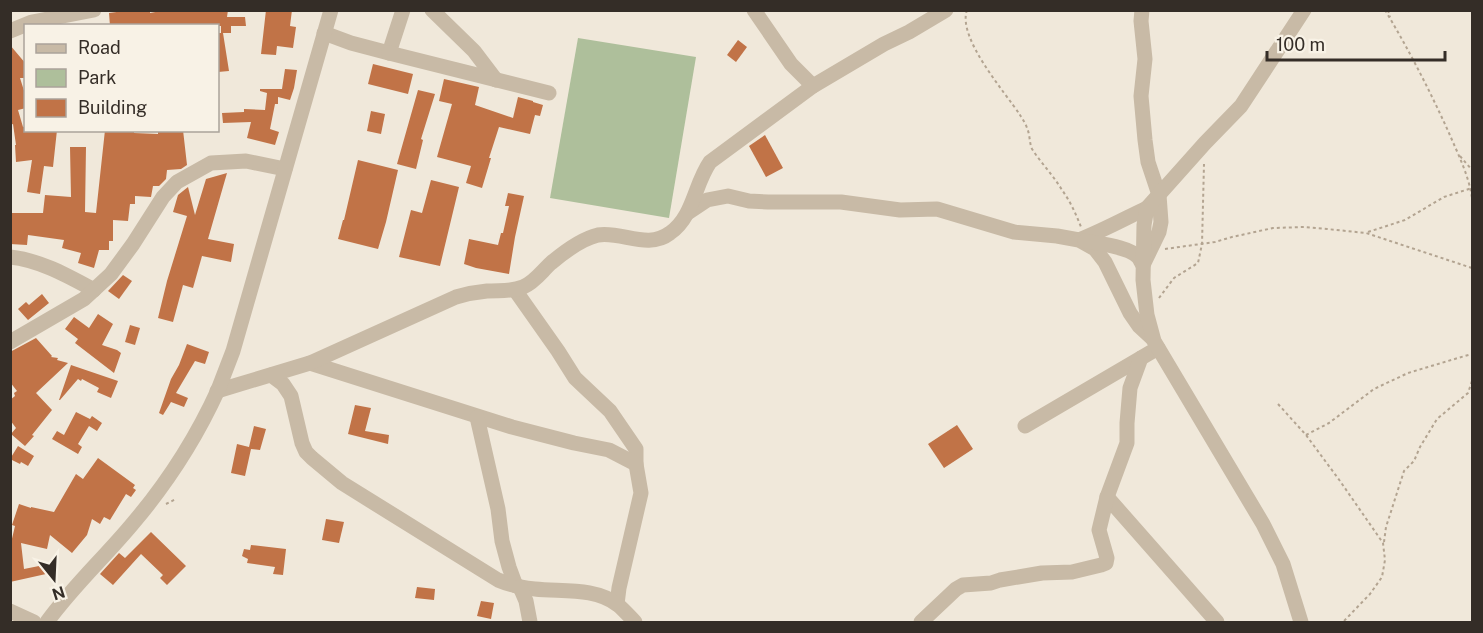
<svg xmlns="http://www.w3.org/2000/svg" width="1483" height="633" font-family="'Public Sans',sans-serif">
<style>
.green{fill:#aebf9b}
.building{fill:#c17347}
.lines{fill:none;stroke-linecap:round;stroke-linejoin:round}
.path{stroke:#b3a491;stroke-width:2;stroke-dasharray:3 3;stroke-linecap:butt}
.minor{stroke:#c8baa6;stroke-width:15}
</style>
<rect width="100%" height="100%" fill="#f0e8da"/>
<path class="green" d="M578,38L696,57L669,218L550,198Z"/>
<g class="building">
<path d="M132,10H150V13L166,10H228L227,17H245L246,26H231V33H223L229,71L218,72V33H221V26H110L109,13Z"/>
<path d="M266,10H292L290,26L296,27L293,48L277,46L276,55L261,54Z"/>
<path d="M738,40L747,47L736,62L727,55Z"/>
<path d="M10,45L26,64V78H20L26,97V108L18,110L23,127L26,126V130H57L53,167L44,166L40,194L27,192L32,160L16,162L15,145H16L13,124L10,125Z"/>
<path d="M373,64L413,74L408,94L368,84Z"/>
<path d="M285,69L297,70L294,88L290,100L278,97V104H275L270,129L279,132L275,145L247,138L251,122L223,123L222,113L244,112V109L265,110L267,93L260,91V89H282Z"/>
<path d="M444,79L479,87L475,105L513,118L518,97L533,101V102L543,105L540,116L535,115L530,134L499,127L489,158H491L482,188L466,183L471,166L437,157L452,104L439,101Z"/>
<path d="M418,90L435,94L421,139L423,140L416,169L397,164Z"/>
<path d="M371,111L385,114L381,134L367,131Z"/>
<path d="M105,130H134V133L158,134V130H183L187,165L181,169L167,170L166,179L159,186H153L151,197L135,196V204H130L128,221L113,220V241H109V250H99L94,268L78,263L81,253L62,248L64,240L28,235L27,245L10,244V213H43L45,195L71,197L70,147H86L85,212L96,213Z"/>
<path d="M765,135L783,168L766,177L749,146Z"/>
<path d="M358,160L398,170L386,222L378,249L338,239L343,220H344Z"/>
<path d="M227,173L208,239L234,244L231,262L202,256L193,288L183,285L173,322L158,318L167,281L187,216L173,212L178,195L188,187L195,215L206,179Z"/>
<path d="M431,180L459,187L440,266L399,257L411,210L422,213Z"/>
<path d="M508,193L524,196L515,237L509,274L476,268L464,264L469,239L498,245L501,233H503L509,206H505Z"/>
<path d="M123,275L132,281L119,299L108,291Z"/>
<path d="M42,294L49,303L28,320L18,309L26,302L29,305Z"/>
<path d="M98,314L113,324L102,345L117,350L121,353L114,373L75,343L78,339L65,329L74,317L89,328Z"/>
<path d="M130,325L140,328L135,345L125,342Z"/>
<path d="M36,338L52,356L51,357L58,358L57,360L68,363L36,393L52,410L32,435L34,436L25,446L11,434L16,428L10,420V400L15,396L14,393L17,391L10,382V352Z"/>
<path d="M187,344L209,352L205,364L195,361L176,393L188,398L184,407L171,402L163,415L159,413L171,379L179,365Z"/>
<path d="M71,365L118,381L111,398L97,392L99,388L82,379L81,381L78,379L60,400H59Z"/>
<path d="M355,405L371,408L365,431L389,435L388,444L348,434Z"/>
<path d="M76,412L90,419L92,416L102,423L97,431L89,426L78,444L82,447L78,454L52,439L57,431L64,435Z"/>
<path d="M957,425L973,449L944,468L928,444Z"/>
<path d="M254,426L266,429L260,450L251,449L245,476L231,473L237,444L249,447Z"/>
<path d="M18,446L34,456L28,466L21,462L20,464L10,459Z"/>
<path d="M98,458L135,485L133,488L136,490L131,497L126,494L110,520L104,517L100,524L92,519L87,535L72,553L50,535L47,549L21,543L24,569L44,565L46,574L10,582V547L15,526L12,525L19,504L31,508V507L54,512L76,474L83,479Z"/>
<path d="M326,519L344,522L339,543L322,540Z"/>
<path d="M151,532L186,566L167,585L160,578L163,575L141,554L113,585L100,574L119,553L125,558Z"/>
<path d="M251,545L286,549L283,575L273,574L275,567L247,563L248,559L242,556L244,549L250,550Z"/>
<path d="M417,587L435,589L434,600L415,598Z"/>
<path d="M481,601L494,603L491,619L477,616Z"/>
</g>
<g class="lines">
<g class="path">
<path d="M967,10C957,38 1005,92 1020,115C1024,121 1028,128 1029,135C1030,140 1030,144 1032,149C1041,163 1053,175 1062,190C1070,201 1076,214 1081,227"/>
<path d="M1385,10C1409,50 1430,91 1449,133C1458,154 1469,176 1472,198"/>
<path d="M1388,10L1390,17"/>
<path d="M1460,156L1472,170"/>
<path d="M1368,232L1405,220L1444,197L1472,188"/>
<path d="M1165,249L1215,242L1232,237L1273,228L1304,227L1327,229L1366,233L1472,268"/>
<path d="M1159,298L1174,278L1198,263L1202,244L1204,164"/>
<path d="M1278,404L1306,435L1340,481L1383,543L1385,560L1382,577L1370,594L1343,622"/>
<path d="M1306,435L1329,423L1374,389L1408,373L1458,358L1472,354"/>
<path d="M166,504L176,499"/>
<path d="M1384,542L1386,527L1404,471L1414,461L1420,447L1437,419L1468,393L1472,381"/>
</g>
<g class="minor">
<path d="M432,10L474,51L496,80"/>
<path d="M754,10L791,64L813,86"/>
<path d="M10,31L32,22L94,10"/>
<path d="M324,33L351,43L389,53L403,10"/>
<path d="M389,53L549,93"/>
<path d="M689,212L707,200L728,196L749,201L768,202H841L900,210L937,209L1014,232L1057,236L1079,240L1095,249L1105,262L1130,313L1139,326L1153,339"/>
<path d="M1079,240C1102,231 1124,219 1147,208"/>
<path d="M1085,241C1099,244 1128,246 1138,257C1140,259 1141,263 1143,265L1159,232L1161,222L1159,195L1148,162L1145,140L1141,96L1145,59L1141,21L1142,10"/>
<path d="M10,257C40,260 68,276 94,290"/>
<path d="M515,290L558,351L575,378L610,411L636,449V464L641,493L619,588L617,604"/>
<path d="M10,342L84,299L111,274L133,244L163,197L177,182L211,163L246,161L285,169"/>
<path d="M310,363L512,427L574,443L609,450L636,464"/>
<path d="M271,375L283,384L291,396L302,443L306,452L312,458L342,483L498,580C510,585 522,588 535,589C562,592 595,587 618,605C624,610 630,617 635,622"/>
<path d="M217,391L310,363L456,297C466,294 476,292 487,291C500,290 511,292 523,287C535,282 542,271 551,263C564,252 581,239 598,235C622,231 648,250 670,233C694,216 694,185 710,162L813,86L884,44L909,32L946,10"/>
<path d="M477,417L498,509L502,541L509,567L516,586"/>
<path d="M1025,426L1141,358"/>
<path d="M1107,497L1217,622"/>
<path d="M520,587L526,601L530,622"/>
<path d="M10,611L34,622"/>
<path d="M47,622C73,586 106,556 134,522C167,483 197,436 218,390C223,377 228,364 233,351L331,10"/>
<path d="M921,622L956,589L963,585L991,583L1000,580L1042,573L1072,572L1101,565L1106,563L1107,558L1099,530L1107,497L1127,443V423L1130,388L1141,358L1158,348"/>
<path d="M1301,622L1283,564L1263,524L1154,341L1147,315L1143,280L1144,225L1147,208L1205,143L1241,106L1304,10"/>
</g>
</g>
<rect width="1483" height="633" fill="none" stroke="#342d27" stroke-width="24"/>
<rect x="24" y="24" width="195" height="108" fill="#f8f2e6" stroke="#aaa39a" stroke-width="1.5"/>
<rect x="36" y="44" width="30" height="9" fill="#c8baa6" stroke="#aaa39a" stroke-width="1.5"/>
<text x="78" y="54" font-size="18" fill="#342d27">Road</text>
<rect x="36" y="69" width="30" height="18" fill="#aebf9b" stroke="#aaa39a" stroke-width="1.5"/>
<text x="78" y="84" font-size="18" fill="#342d27">Park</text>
<rect x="36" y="99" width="30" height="18" fill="#c17347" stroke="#aaa39a" stroke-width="1.5"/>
<text x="78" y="114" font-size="18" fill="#342d27">Building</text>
<g transform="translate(54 579) rotate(162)" stroke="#f8f2e6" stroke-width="4.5" paint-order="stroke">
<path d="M0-4.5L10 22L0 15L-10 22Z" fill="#342d27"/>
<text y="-9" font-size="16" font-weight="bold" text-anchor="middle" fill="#342d27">N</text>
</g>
<path d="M1267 51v9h178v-9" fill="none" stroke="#342d27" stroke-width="3"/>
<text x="1276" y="51" font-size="18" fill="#342d27" stroke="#f8f2e6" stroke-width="4.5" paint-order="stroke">100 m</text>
</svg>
